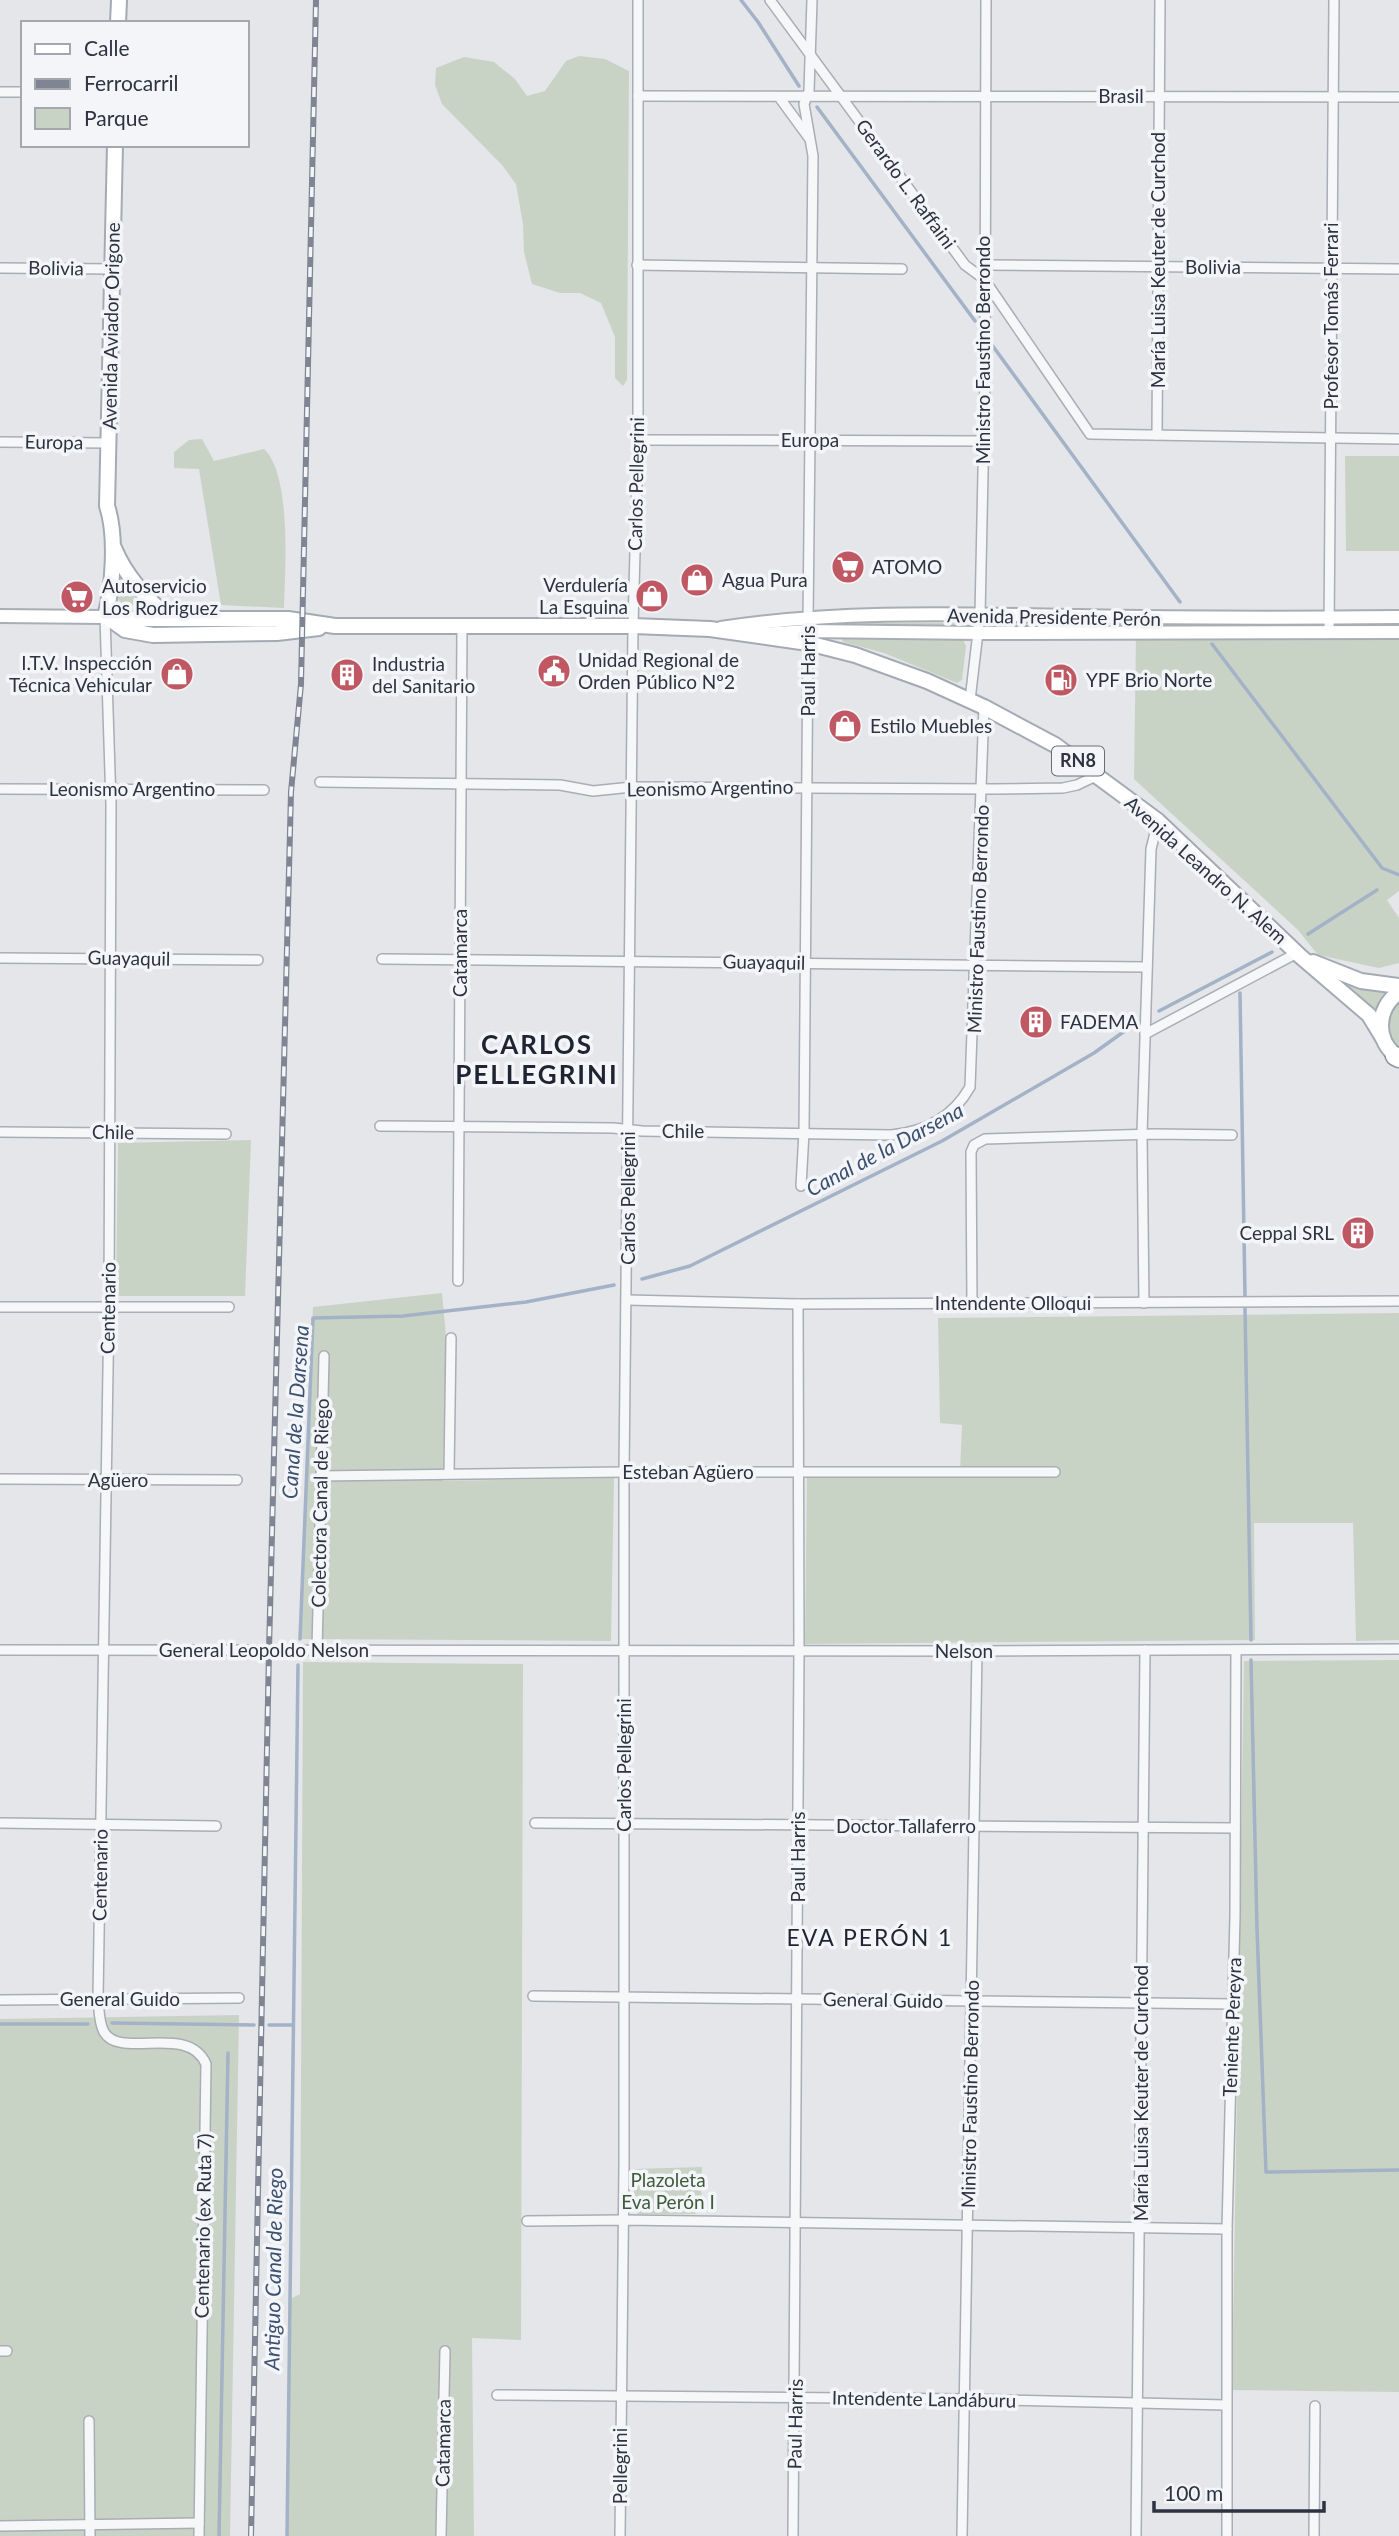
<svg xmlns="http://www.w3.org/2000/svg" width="1399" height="2536" font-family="Lato,sans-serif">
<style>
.green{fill:#c8d3c6}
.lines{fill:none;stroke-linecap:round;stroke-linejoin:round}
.stream{stroke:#a3b2c6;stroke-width:3.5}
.street-casing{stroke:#a9adb4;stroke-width:12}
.secondary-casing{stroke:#a9adb4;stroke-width:16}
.primary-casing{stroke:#a4aab4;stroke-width:18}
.highway-casing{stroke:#8d939f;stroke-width:21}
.street{stroke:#f6f7f9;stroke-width:9}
.secondary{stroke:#fff;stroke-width:12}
.primary{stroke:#fff;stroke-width:14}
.highway{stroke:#fff;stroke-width:18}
.rail-casing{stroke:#7f8592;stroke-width:6}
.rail{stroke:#f3f5f8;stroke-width:3.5;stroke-dasharray:10;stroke-linecap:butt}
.labels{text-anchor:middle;stroke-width:7;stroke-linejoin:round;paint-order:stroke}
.shield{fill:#f3f5f8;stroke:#686d78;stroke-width:2}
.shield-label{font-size:18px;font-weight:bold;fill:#2d3341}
.street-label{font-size:19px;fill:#2d3341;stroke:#f3f5f8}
.poi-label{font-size:19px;fill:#2d3341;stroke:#f3f5f8;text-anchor:start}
.park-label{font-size:19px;fill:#405b3c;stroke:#f3f5f8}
.water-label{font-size:21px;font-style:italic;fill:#3c5070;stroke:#f3f5f8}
.quarter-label{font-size:23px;letter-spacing:2px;fill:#1f2432;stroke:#f3f5f8}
.district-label{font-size:26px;font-weight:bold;letter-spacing:2px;fill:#1f2432;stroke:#f3f5f8}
</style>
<rect width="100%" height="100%" fill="#e4e6ea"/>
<g class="green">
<path d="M579,56L605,59L629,71L627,380L623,386L615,378V337L601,303L580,293H560L532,284L524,252L523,224L516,184L502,165L442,104L435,85L436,68L464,57L494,62L515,79L527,96L545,91L566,61Z"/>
<path d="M202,439L214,461L264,449C292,475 285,571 284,608L221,605L199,469L174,468V452L189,440Z"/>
<path d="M1345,456H1399V551H1346Z"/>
<path d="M118,578L121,579L140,606C117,607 114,599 118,578Z"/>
<path d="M991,622L1117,623V627L991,626Z"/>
<rect x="821" y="623" width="141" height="4"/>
<path d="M1203,623H1315V627H1206Z"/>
<path d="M844,637L962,638L966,646L962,680L957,683L884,653L843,642L841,638Z"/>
<path d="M1136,638H1399V891L1387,900L1399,918V963L1379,968L1318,955L1298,930L1134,779Z"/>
<path d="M1326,975L1360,988L1387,991L1372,1014Z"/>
<path d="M1399,1000V1048C1384,1031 1386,1016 1399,1000Z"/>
<path d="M251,1140L245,1296H116L118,1143Z"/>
<path d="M442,1293L446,1336L443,1481L614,1478L611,1641L300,1639L313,1307Z"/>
<path d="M1399,1313V1640L1356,1641L1353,1523H1254L1255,1640L805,1644L807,1473L960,1472L962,1425L940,1423L938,1318Z"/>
<path d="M1399,1660V2392L1232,2390L1244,1661Z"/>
<path d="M303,1662L523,1664L521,2340L472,2338L474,2536H287L290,2299L300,2294Z"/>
<path d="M239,2015L230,2536H0V2019Z"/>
<path d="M702,2167L701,2208L695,2214H638L634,2209V2169Z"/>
</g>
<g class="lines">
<g class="stream">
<path d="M741,0L758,22L799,86"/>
<path d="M817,107L975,321"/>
<path d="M992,345L1180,602"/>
<path d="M1212,644L1382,868L1399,875"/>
<path d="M1308,934L1377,890"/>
<path d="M1240,993L1245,1296"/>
<path d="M1159,1011L1272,952"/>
<path d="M642,1279L690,1266L942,1141L1094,1053L1133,1025"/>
<path d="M1245,1309L1251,1640"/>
<path d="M300,1639L313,1318L403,1316L526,1302L614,1285"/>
<path d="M1251,1660L1257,1929L1266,2172L1399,2170"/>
<path d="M112,2023L254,2025"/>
<path d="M0,2024H88"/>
<path d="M269,2025H292"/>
<path d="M219,2536L228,2053"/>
<path d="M287,2536L298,1665"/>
</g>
<defs>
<g id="street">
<path d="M770,0L965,265L984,279L1090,434L1399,439"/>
<path d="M0,92H23"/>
<path d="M638,96L1399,97"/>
<path d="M779,97L809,138"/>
<path d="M637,265L902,269"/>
<path d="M984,265L1399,269"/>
<path d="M0,268L113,269"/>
<path d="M1157,435L1160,0"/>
<path d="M638,440L983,441"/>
<path d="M0,442L108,443"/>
<path d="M105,617L111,804L109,1306L98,1999C99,2009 99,2024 104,2032C120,2060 188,2023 206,2064L199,2536"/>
<path d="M808,621L813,156L804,104L809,91L812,0"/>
<path d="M1329,632L1334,0"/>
<path d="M970,700L980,615L985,377L986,0"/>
<path d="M320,782L560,785L593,791L632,787L993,789L1063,788L1077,785L1098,775"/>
<path d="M0,789L264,790"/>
<path d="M0,958L258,960"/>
<path d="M382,959L1147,967"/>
<path d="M1145,1034L1297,953"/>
<path d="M380,1126L613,1128L642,1131L891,1135C925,1132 953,1117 970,1087L984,707"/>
<path d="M0,1132L226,1134"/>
<path d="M801,1186L804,1132L808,639"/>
<path d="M458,1281L462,626"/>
<path d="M627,1300L798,1304L1399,1301"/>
<path d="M972,1303L971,1152L974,1145L985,1139L1155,1134L1232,1135"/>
<path d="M1144,1303L1142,1134L1151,849L1158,821"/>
<path d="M0,1307H229"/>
<path d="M449,1473L451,1338"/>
<path d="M320,1476L624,1472H1055"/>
<path d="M0,1479L237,1480"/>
<path d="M0,1650L977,1651L1399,1649"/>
<path d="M317,1650L324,1356"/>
<path d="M0,1823L216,1826"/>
<path d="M535,1823L1235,1828"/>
<path d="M533,1996L1234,2004"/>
<path d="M0,2000L239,1998"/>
<path d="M527,2221L623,2220L1227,2229"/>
<path d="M0,2351H7"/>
<path d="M497,2395L964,2399L1226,2405"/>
<path d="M89,2421L90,2536"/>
<path d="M0,2526L199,2523"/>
<path d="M441,2536L445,2351"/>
<path d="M620,2536L624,2166V1472L633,626L638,440V0"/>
<path d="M793,2536L799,1651L798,1304"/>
<path d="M962,2536L977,1651"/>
<path d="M1136,2536L1145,1650"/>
<path d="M1227,2536V2229L1235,1916L1236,1650"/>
<path d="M1314,2536L1315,2406"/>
</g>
<g id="secondary">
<path d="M0,616L105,617"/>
<path d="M721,628C837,610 959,614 1076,616C1183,618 1291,618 1399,617"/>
<path d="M763,634L808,631L979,633L1399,632"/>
</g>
<g id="primary">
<path d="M118,23L119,0"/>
<path d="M114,548C125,575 148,602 172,619"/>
<path d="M105,617L132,619H288L335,626H633L710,629L808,643L855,655L927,681L984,707L1055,745L1158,821L1300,956L1369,1015L1383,1038"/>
<path d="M105,617C113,587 117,536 107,506L115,145"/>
<path d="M107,617L125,630L153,635L277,633L319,628"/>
<path d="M1313,962L1361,981L1399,986"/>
<path d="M1399,992C1376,1009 1374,1041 1399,1058"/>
</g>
<path id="highway" d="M1395,1056L1399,1058"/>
</defs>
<use href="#street" class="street-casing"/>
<use href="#secondary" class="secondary-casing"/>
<use href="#primary" class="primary-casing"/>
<use href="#highway" class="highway-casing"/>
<use href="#street" class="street"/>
<use href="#secondary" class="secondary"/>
<use href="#primary" class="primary"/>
<use href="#highway" class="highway"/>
<defs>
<path id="rail" d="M251,2536L269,1650L291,792L301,684L316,0"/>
</defs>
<use href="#rail" class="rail-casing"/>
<use href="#rail" class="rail"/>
</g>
<defs>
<symbol id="supermarket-disc" viewBox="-11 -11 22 22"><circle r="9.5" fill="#bf5862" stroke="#f3f5f8"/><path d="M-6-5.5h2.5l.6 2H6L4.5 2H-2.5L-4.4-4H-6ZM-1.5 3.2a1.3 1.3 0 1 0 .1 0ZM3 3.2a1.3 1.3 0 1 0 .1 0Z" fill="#fff"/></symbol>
<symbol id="shop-disc" viewBox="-11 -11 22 22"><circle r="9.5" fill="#bf5862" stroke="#f3f5f8"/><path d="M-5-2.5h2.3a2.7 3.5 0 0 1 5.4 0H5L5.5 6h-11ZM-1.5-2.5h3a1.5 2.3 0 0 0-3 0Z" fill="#fff"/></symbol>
<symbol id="civic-disc" viewBox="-11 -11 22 22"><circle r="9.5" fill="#bf5862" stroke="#f3f5f8"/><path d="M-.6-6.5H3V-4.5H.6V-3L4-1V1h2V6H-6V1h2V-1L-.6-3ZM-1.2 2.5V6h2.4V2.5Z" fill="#fff"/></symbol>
<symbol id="building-disc" viewBox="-11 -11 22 22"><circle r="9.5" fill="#bf5862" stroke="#f3f5f8"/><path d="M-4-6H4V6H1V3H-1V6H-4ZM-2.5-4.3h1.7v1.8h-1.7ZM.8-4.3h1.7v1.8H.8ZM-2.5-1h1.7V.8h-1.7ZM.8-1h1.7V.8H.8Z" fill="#fff"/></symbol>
<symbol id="fuel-disc" viewBox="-11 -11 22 22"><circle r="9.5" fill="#bf5862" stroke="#f3f5f8"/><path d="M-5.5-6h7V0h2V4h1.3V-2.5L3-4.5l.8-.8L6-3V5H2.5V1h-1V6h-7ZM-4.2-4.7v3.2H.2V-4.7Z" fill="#fff"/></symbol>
</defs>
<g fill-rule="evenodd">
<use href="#supermarket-disc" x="829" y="548" width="38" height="38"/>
<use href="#shop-disc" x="678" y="561" width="38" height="38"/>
<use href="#shop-disc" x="633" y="577" width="38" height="38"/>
<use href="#supermarket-disc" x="58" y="578" width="38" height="38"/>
<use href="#civic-disc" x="535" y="652" width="38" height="38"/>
<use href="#shop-disc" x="158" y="655" width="38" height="38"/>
<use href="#building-disc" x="328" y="656" width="38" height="38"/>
<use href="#fuel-disc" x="1042" y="661" width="38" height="38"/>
<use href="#shop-disc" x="826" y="707" width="38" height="38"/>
<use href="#building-disc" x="1017" y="1003" width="38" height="38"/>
<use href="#building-disc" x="1339" y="1214" width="38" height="38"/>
</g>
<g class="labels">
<rect class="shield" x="1052" y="746.5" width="52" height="29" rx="5"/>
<g class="shield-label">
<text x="1078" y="767">RN8</text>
</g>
<g class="street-label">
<text x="1121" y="103">Brasil</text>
<text transform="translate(906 184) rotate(54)" y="7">Gerardo L. Raffaini</text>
<text transform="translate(1158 260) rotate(-90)" y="7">María Luisa Keuter de Curchod</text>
<text x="1213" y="274">Bolivia</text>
<text transform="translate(56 268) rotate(1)" y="7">Bolivia</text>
<text transform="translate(1331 316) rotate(-90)" y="7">Profesor Tomás Ferrari</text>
<text transform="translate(111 326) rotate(-89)" y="7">Avenida Aviador Origone</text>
<text transform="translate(983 350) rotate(-90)" y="7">Ministro Faustino Berrondo</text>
<text x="810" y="447">Europa</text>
<text transform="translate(54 442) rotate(1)" y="7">Europa</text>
<text transform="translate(636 484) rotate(-89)" y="7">Carlos Pellegrini</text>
<text transform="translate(1054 617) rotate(1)" y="7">Avenida Presidente Perón</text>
<text transform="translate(808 671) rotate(-90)" y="7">Paul Harris</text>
<text transform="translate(710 788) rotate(-1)" y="7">Leonismo Argentino</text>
<text x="132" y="796">Leonismo Argentino</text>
<text transform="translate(1206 870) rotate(42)" y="7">Avenida Leandro N. Alem</text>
<text transform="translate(978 919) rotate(-88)" y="7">Ministro Faustino Berrondo</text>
<text transform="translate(460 953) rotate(-90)" y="7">Catamarca</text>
<text transform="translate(129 958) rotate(1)" y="7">Guayaquil</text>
<text transform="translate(764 962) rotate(1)" y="7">Guayaquil</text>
<text x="683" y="1138">Chile</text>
<text transform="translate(113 1132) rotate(1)" y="7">Chile</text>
<text transform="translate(628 1198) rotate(-90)" y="7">Carlos Pellegrini</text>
<text x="1013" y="1310">Intendente Olloqui</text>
<text transform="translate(108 1308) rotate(-89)" y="7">Centenario</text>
<text x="688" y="1479">Esteban Agüero</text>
<text x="118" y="1487">Agüero</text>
<text transform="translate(320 1503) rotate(-89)" y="7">Colectora Canal de Riego</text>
<text x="264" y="1657">General Leopoldo Nelson</text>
<text x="964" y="1658">Nelson</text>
<text transform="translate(624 1765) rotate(-90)" y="7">Carlos Pellegrini</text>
<text x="906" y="1833">Doctor Tallaferro</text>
<text transform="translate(798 1857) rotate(-90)" y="7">Paul Harris</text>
<text transform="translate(100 1875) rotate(-89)" y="7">Centenario</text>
<text x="120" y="2006">General Guido</text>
<text transform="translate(883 2000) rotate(1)" y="7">General Guido</text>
<text transform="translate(1232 2027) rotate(-88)" y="7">Teniente Pereyra</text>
<text transform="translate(1141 2093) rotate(-90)" y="7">María Luisa Keuter de Curchod</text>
<text transform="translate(970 2094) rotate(-89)" y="7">Ministro Faustino Berrondo</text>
<text transform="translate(203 2226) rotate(-89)" y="7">Centenario (ex Ruta 7)</text>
<text transform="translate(924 2399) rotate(1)" y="7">Intendente Landáburu</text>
<text transform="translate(795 2424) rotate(-89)" y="7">Paul Harris</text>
<text transform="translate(443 2443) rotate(-89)" y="7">Catamarca</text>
<text transform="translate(620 2466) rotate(-90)" y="7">Pellegrini</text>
</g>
<g class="poi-label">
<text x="872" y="574">ATOMO</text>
<text x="722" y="587">Agua Pura</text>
<text x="628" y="592" text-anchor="end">Verdulería<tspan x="628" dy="22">La Esquina</tspan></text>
<text x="102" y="593">Autoservicio<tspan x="102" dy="22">Los Rodriguez</tspan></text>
<text x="578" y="667">Unidad Regional de<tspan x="578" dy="22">Orden Público Nº2</tspan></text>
<text x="152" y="670" text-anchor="end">I.T.V. Inspección<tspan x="152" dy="22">Técnica Vehicular</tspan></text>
<text x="372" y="671">Industria<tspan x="372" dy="22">del Sanitario</tspan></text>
<text x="1086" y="687">YPF Brio Norte</text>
<text x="870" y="733">Estilo Muebles</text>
<text x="1060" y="1029">FADEMA</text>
<text x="1334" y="1240" text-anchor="end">Ceppal SRL</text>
</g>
<g class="park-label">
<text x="668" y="2187">Plazoleta<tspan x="668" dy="22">Eva Perón I</tspan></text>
</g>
<g class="water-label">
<text transform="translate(885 1150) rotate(-28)" y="7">Canal de la Darsena</text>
<text transform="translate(296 1412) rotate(-86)" y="7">Canal de la Darsena</text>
<text transform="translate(274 2269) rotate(-89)" y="7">Antiguo Canal de Riego</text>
</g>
<g class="quarter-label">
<text x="870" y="1946">EVA PERÓN 1</text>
</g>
<g class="district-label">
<text x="537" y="1054">CARLOS<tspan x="537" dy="30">PELLEGRINI</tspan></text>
</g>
</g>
<rect x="21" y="21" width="228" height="126" fill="#f3f5f8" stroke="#a4a7af" stroke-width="2"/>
<rect x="35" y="44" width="35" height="10" fill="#ffffff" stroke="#a4a7af" stroke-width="2"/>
<text x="84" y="56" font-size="21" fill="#2d3341">Calle</text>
<rect x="35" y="79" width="35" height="10" fill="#7f8592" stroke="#a4a7af" stroke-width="2"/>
<text x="84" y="91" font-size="21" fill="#2d3341">Ferrocarril</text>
<rect x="35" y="108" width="35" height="21" fill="#c8d3c6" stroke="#a4a7af" stroke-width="2"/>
<text x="84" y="126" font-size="21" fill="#2d3341">Parque</text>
<path d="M1154 2501v10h170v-10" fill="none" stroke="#2d3341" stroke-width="3.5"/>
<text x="1164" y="2501" font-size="21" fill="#2d3341" stroke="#f3f5f8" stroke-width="5" paint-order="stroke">100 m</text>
</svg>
